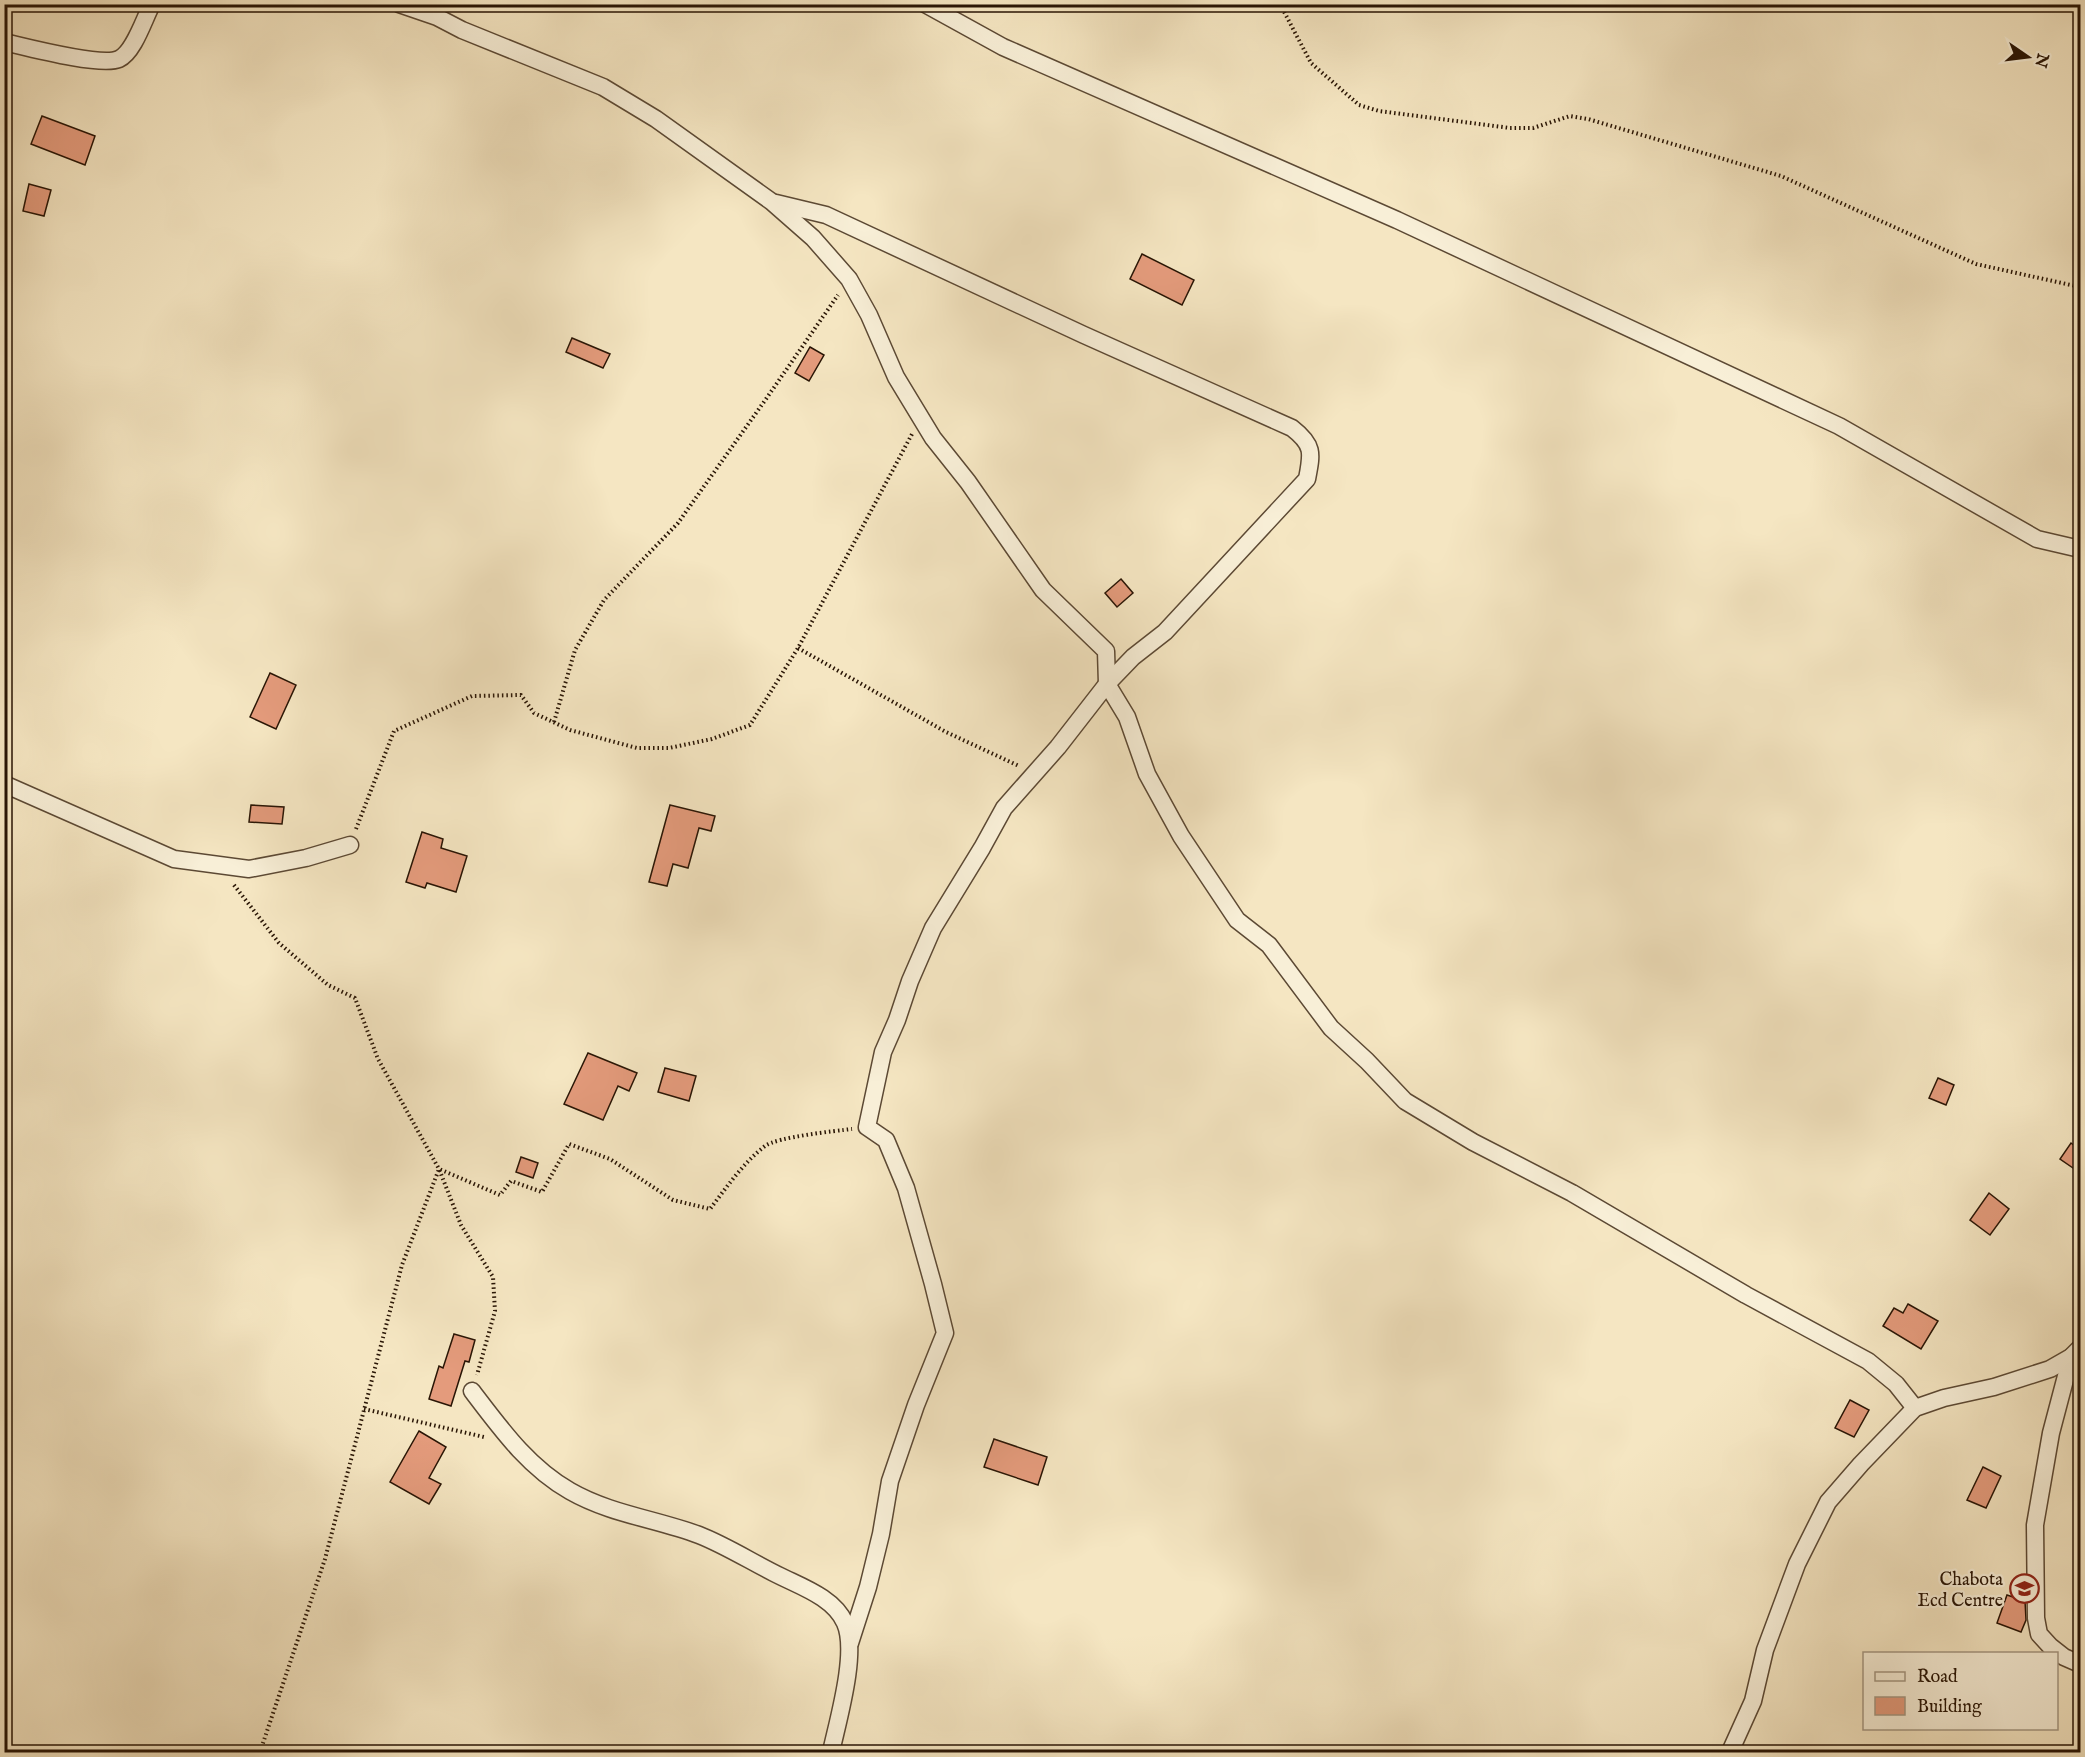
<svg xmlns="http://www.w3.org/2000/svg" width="2085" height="1757" font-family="'IM FELL English',serif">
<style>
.building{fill:#e49b7c;stroke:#291505;stroke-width:1.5}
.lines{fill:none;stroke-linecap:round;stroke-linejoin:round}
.minor-casing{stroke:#5c4934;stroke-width:19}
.path{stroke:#291505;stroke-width:4;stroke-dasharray:1.5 3;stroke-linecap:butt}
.minor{stroke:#f8efd7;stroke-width:16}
.labels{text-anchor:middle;stroke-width:4.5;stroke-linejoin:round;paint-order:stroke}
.poi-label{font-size:18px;fill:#291505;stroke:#f8efd7;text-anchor:end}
</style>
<rect width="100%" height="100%" fill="#f5e6c2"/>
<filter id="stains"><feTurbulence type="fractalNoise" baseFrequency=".00333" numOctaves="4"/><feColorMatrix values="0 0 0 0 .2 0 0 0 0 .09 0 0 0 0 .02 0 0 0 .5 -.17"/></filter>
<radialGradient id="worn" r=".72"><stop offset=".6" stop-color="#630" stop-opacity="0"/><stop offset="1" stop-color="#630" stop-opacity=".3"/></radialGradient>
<g class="building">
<path d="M42,116L95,136L85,165L31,144Z"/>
<path d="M29,184L51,190L44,216L23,211Z"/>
<path d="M1142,254L1194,280L1182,305L1130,279Z"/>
<path d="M572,338L610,354L603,368L566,352Z"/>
<path d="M810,347L824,355L809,381L795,373Z"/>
<path d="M1121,579L1133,593L1117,607L1105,593Z"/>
<path d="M270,673L296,685L276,729L250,717Z"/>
<path d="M251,805L284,807L282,824L249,822Z"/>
<path d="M670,805L715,816L711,831L699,828L688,868L673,864L667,886L649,882Z"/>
<path d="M422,832L443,839L441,848L467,856L456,892L427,883L425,888L406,882Z"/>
<path d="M588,1053L637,1073L629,1091L618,1086L603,1120L564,1104Z"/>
<path d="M665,1068L696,1076L689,1101L658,1092Z"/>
<path d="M1938,1078L1954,1085L1946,1105L1929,1098Z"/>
<path d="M2071,1143L2080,1150V1156L2073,1168L2060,1159Z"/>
<path d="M521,1157L538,1163L533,1178L516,1172Z"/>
<path d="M1989,1193L2009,1209L1990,1235L1970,1220Z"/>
<path d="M1908,1304L1938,1321L1921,1349L1883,1326L1894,1308L1903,1313Z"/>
<path d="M454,1334L475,1340L469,1362L465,1361L451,1406L429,1399L439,1366L443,1368Z"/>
<path d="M1850,1400L1869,1410L1854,1437L1835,1428Z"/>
<path d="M419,1431L446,1447L429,1478L441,1484L429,1504L390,1482Z"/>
<path d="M994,1439L1047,1457L1038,1485L984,1467Z"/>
<path d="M1983,1467L2001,1476L1986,1508L1967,1500Z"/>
<path d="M2007,1595L2025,1601L2026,1620L2021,1632L1997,1623Z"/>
</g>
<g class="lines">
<defs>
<g id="minor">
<path d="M399,4L437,17L462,30L603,87L656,119L772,202L813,238L849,279L869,315L896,377L933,438L968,482L1043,590L1106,651L1107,684L1127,717L1147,774L1181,836L1237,920L1269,945L1331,1028L1367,1061L1405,1101L1473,1142L1572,1193L1746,1295L1868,1361L1896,1384L1915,1408"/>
<path d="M925,4L1003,47L1397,220L1839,426L2037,539L2080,549"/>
<path d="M4,42C26,47 101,67 119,59C134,52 144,19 152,4"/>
<path d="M776,203L826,215L1084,335L1292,428C1314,445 1312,453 1307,479L1165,632L1133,657L1107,684L1058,747L1004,808L982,848L933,928L910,981L897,1020L883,1052L867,1127L886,1140L906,1188L933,1284L945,1333L916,1405L890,1481L881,1534L868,1587L850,1643"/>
<path d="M4,784L174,859L249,869L306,858L350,845"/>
<path d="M2071,1357L2051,1433L2035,1525L2036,1618L2039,1634L2050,1646L2064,1657L2080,1664"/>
<path d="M472,1391C501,1429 528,1467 570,1491C610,1514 656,1519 699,1535C727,1546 753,1563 780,1576C802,1587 834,1598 845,1623C858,1652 838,1720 831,1752"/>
<path d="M1730,1752L1753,1701L1765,1650L1797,1564L1828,1502L1861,1464L1915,1408L1944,1398L1994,1387L2050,1369L2071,1357L2080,1348"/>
</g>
</defs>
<use href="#minor" class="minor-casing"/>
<g class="path">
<path d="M1280,4L1311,63L1359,105L1379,111L1510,128H1533L1570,116L1588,119L1781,176L1976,264L2080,287"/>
<path d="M798,648L946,732L1019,766"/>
<path d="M554,722L575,650L604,600L678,523L766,399L838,295"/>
<path d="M356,829L394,731L472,696L521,695L534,713L570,730L637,748H669L712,739L750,725L798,648L912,434"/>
<path d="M234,885L279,943L328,985L355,998L378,1059L439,1169L461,1225L493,1277L495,1311L477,1375"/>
<path d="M364,1409L484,1437"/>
<path d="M260,1752L325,1559L402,1265L439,1169L500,1195L511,1181L542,1192L569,1144L610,1159L673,1200L710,1209C726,1188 744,1162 765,1146C777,1137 835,1131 852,1129"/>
</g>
<use href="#minor" class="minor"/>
</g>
<defs>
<symbol id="school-ring" viewBox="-11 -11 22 22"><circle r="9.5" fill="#f8efd7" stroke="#8f2418" stroke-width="1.5"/><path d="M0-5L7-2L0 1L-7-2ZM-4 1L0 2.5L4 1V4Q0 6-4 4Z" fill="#8f2418"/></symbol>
</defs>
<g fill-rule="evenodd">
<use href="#school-ring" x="2008" y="1572" width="33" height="33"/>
</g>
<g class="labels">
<g class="poi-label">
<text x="2003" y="1585">Chabota<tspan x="2003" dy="21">Ecd Centre</tspan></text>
</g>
</g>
<rect width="2085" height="1757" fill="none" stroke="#f5e6c2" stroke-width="24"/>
<rect x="6" y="6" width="2073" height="1745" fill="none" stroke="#291505" stroke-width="3"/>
<rect x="12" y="12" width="2061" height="1733" fill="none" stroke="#291505" stroke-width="1.5"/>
<rect x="1863" y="1652" width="195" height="78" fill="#f8efd7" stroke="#a59883" stroke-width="1.5"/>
<rect x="1875" y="1672" width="30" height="9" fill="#f8efd7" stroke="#a59883" stroke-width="1.5"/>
<text x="1917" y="1682" font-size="18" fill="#291505">Road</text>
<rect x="1875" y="1697" width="30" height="18" fill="#e49b7c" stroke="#a59883" stroke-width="1.5"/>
<text x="1917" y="1712" font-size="18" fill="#291505">Building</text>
<g transform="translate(2028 57) rotate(104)" stroke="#f8efd7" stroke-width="4.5" paint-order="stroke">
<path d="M0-4.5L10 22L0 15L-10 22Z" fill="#291505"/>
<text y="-9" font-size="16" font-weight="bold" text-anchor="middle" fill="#291505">N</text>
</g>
<rect width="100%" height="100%" filter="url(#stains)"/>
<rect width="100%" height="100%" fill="url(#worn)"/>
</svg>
